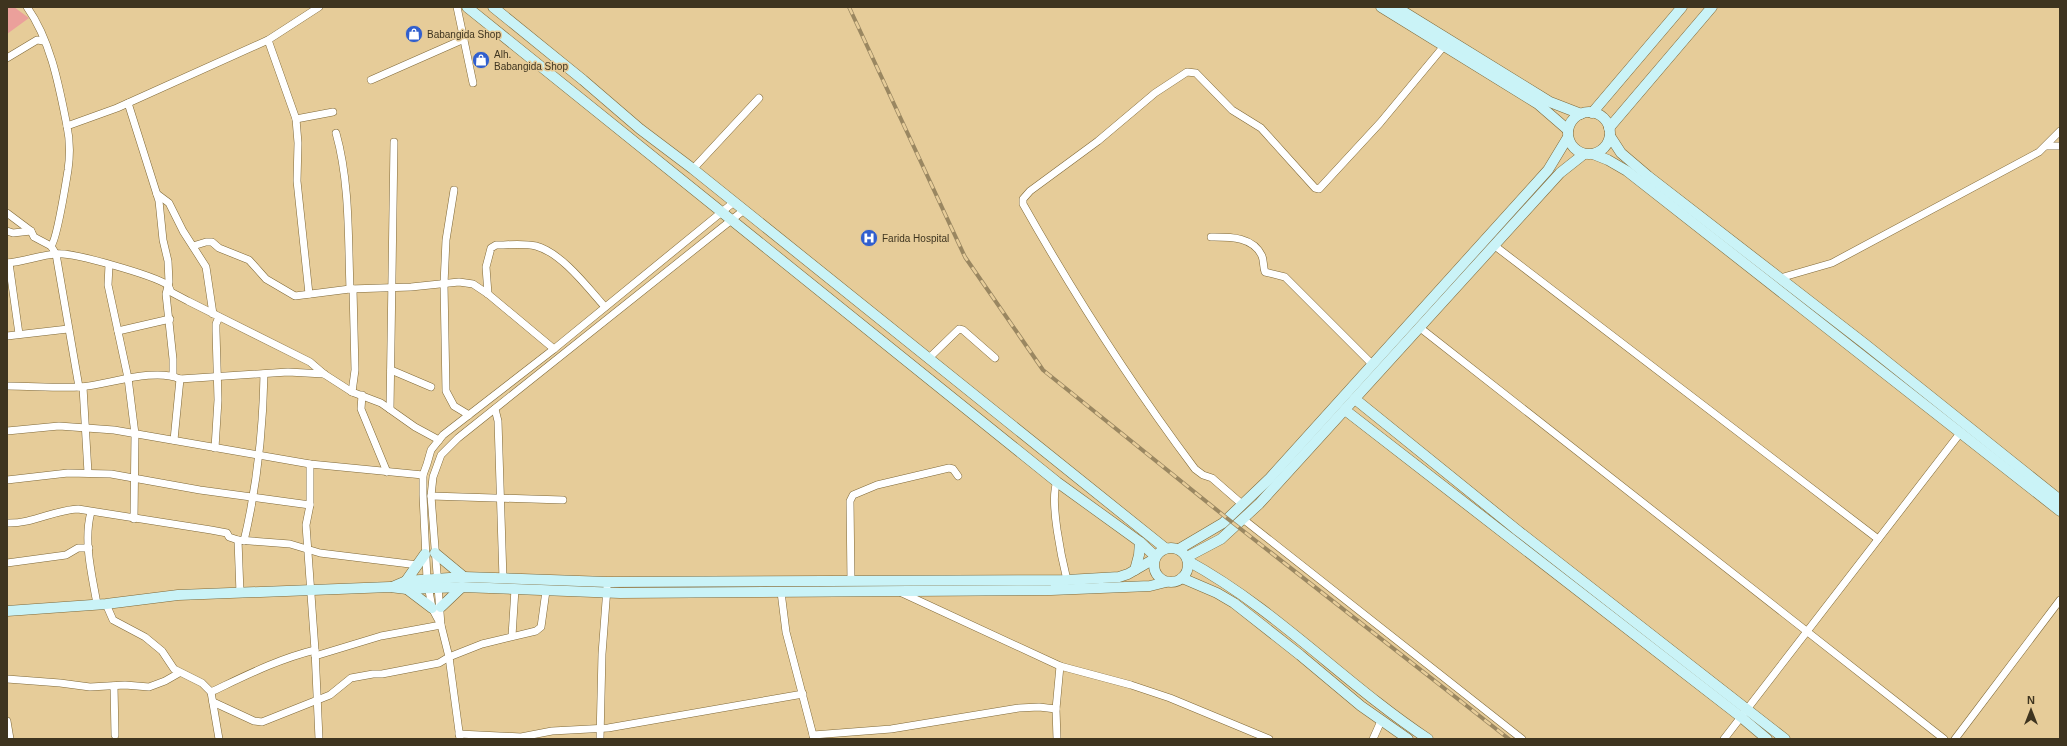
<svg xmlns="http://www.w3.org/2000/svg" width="2067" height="746" font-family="Helvetica,sans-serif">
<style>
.green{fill:#eba09b}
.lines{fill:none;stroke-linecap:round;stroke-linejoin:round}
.street-casing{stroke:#7f6837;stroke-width:8}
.secondary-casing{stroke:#7f6837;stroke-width:11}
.street{stroke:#fff;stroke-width:7}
.secondary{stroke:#caf3f7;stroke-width:10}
.rail-casing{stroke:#9a8761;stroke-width:4}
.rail{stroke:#e6cc99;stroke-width:2.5;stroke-dasharray:8;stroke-linecap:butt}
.labels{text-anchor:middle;stroke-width:3;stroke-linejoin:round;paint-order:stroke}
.poi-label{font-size:10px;fill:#3e341f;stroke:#e6cc99;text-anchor:start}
</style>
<rect width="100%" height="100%" fill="#e6cc99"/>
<path class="green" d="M7,7H14L29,18L7,34Z"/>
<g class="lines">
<defs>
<g id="street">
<path d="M27,7C51,41 59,86 67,126"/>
<path d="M457,7L473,83"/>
<path d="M268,40L296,119L298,143L297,181L309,294"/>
<path d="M7,58L37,40L44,41"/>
<path d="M371,80L464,39"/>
<path d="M128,103L159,201L163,240L168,261L169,282L166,294L173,359V376"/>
<path d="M296,119L333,112"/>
<path d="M336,133C350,183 348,238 350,289"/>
<path d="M2047,146H2060"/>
<path d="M693,169L759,98"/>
<path d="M454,190L446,240L444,284L446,391L454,406L469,415"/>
<path d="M157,194L169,203L183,231L206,267L213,314"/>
<path d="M7,213L31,231L34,237L51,246L56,254L79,387"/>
<path d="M7,231L13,233L31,231"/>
<path d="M1211,237C1229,237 1253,236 1262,256C1264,261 1263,267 1265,272L1285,277L1372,364"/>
<path d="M51,246C57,240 66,182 68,170C70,156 70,140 67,126L117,108L268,40L319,7"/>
<path d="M193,246L206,242H212L219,248L249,260L266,279L295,296L350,289L411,287L459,282L473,284L488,294L554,349"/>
<path d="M1495,246L1878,539"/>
<path d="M7,263C23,262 40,255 56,254C73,252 152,275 168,285L171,292L188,301L310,362L324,374L352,392L381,403L415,427L439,440"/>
<path d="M9,263L19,334"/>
<path d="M109,265L108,285L128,378L135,434L134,519"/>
<path d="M1780,278L1832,263L2039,152L2060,131"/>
<path d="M488,294L486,267L491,248L496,245C508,245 524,243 536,246C562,253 588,288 605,307"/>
<path d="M1419,327L1944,739"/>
<path d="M118,331L170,319"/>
<path d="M7,336L68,329"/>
<path d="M928,359L959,329L963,330L995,358"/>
<path d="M391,370L431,387"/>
<path d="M7,386C31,386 56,388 80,387C108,385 154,367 180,379L288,372L324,374"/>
<path d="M83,387L88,473"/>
<path d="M352,392L355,370L353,289"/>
<path d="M362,395L361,409L387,472"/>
<path d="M390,409L394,142"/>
<path d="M495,409L498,421L503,579"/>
<path d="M7,431L59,426L114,430L310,464L423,475"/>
<path d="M174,440L180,379"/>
<path d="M215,448L218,400L216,331V324L219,317"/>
<path d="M310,464V505L306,525L315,650L319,739"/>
<path d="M7,480L68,473L111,474L200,490L310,505"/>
<path d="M1057,482C1049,500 1062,560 1067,580"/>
<path d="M431,496L563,500"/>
<path d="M1243,505L1212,478L1203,475L1195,469C1132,385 1075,296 1023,204V199L1030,191L1098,141L1155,93L1187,72L1196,73L1232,110L1261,128L1315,188L1319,189L1380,123L1444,46"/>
<path d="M91,512C83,541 92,575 97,604"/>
<path d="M1243,519L1522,739"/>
<path d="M7,523C32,524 54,510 78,509L211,530L227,533L229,537L238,540L290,544L320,553L418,565"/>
<path d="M238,540L240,593"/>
<path d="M244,541C257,486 263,430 264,374"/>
<path d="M7,563L66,555L78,548H89"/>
<path d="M851,581L850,501L853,495L877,485L949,468L953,469L958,476"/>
<path d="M781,592L786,632L814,739"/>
<path d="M900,592L1060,666L1131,685L1170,698L1269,739"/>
<path d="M106,604L113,620L145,637L162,651L174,669L202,683L211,692L219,739"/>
<path d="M440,623L432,608L427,579L423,495V475L427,464L431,450L443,435L554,349L734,202"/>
<path d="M512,636L515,589"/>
<path d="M315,656L381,636L441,625"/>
<path d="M7,679L60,683L90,687L125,685L149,687L165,681L179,673"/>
<path d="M114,686L115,735"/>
<path d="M211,692C245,676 278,659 315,650"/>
<path d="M213,702L254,721L262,722L330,695L351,678L373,674H382L439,663L449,657L482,644L536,631L541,627L546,591"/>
<path d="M7,721L10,739"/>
<path d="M459,734L521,737L552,731L608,728L803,694"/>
<path d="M813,735L891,729L1019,708L1039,707L1056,709"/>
<path d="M460,739L449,657L441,625L431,496L433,477L441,455L458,438L744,210"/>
<path d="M600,739L602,654L607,588"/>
<path d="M1057,739L1056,709L1060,666"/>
<path d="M1373,739L1381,721"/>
<path d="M1724,739L1961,432"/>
<path d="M1955,739L2060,600"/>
</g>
<g id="secondary">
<path d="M467,7L1057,482L1140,542L1155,556"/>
<path d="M493,7L583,80L640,129L693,169L1165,548"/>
<path d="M1381,7L1538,104L1568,130"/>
<path d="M1396,7L1550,102L1581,114"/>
<circle cx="1589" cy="133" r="21"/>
<path d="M1592,113L1682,7"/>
<path d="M1609,128L1712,7"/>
<path d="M1610,136L1621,153L1648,176L1865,344L2060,500"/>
<path d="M1593,154L1608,160L1627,171L2060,511"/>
<path d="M1355,399L1517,530L1785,739"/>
<path d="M1345,410L1741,717L1767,739"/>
<circle cx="1171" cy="565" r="17"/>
<path d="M1179,549L1223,523L1270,478L1548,170L1568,137"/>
<path d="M435,553L464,577"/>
<path d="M1187,557L1221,539L1259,504L1560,173L1584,154"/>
<path d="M1188,561C1276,609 1345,684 1428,739"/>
<path d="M1135,570L1139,555L1140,542"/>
<path d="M1182,578L1217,593L1234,603L1300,655L1361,706L1408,739"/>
<path d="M406,581L425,554"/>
<path d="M392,587L406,581L464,577L607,582L1067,580L1119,577L1128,574L1154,559"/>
<path d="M407,589L432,608"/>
<path d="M441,607L462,587"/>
<path d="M7,611L106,604L178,595L390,587L407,589L462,587L620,593L1051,590L1150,586L1166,582"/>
</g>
</defs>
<use href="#street" class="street-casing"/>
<use href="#secondary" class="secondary-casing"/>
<use href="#street" class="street"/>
<use href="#secondary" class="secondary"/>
<defs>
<path id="rail" d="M849,7L965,257L1043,370L1228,519L1509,739"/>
</defs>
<use href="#rail" class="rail-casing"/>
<use href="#rail" class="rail"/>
</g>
<defs>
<symbol id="shop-disc" viewBox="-11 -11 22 22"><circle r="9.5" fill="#315fce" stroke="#e6cc99"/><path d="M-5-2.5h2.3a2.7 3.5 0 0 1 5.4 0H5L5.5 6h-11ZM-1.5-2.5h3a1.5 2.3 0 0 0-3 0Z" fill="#fff"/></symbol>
<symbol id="hospital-disc" viewBox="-11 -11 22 22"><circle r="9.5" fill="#315fce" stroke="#e6cc99"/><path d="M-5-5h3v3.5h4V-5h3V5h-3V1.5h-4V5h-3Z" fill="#fff"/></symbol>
</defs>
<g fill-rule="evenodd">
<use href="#shop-disc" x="404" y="24" width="20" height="20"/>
<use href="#shop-disc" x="471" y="50" width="20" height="20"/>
<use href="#hospital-disc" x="859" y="228" width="20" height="20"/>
</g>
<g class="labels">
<g class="poi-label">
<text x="427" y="38">Babangida Shop</text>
<text x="494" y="58">Alh.<tspan x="494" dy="12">Babangida Shop</tspan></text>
<text x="882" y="242">Farida Hospital</text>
</g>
</g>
<rect width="2067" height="746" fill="none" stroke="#3e341f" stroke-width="16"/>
<g transform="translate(2031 710)" stroke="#e6cc99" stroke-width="3" paint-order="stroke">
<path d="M0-3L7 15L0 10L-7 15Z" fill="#3e341f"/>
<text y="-6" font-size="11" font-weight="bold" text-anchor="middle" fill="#3e341f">N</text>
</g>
</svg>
